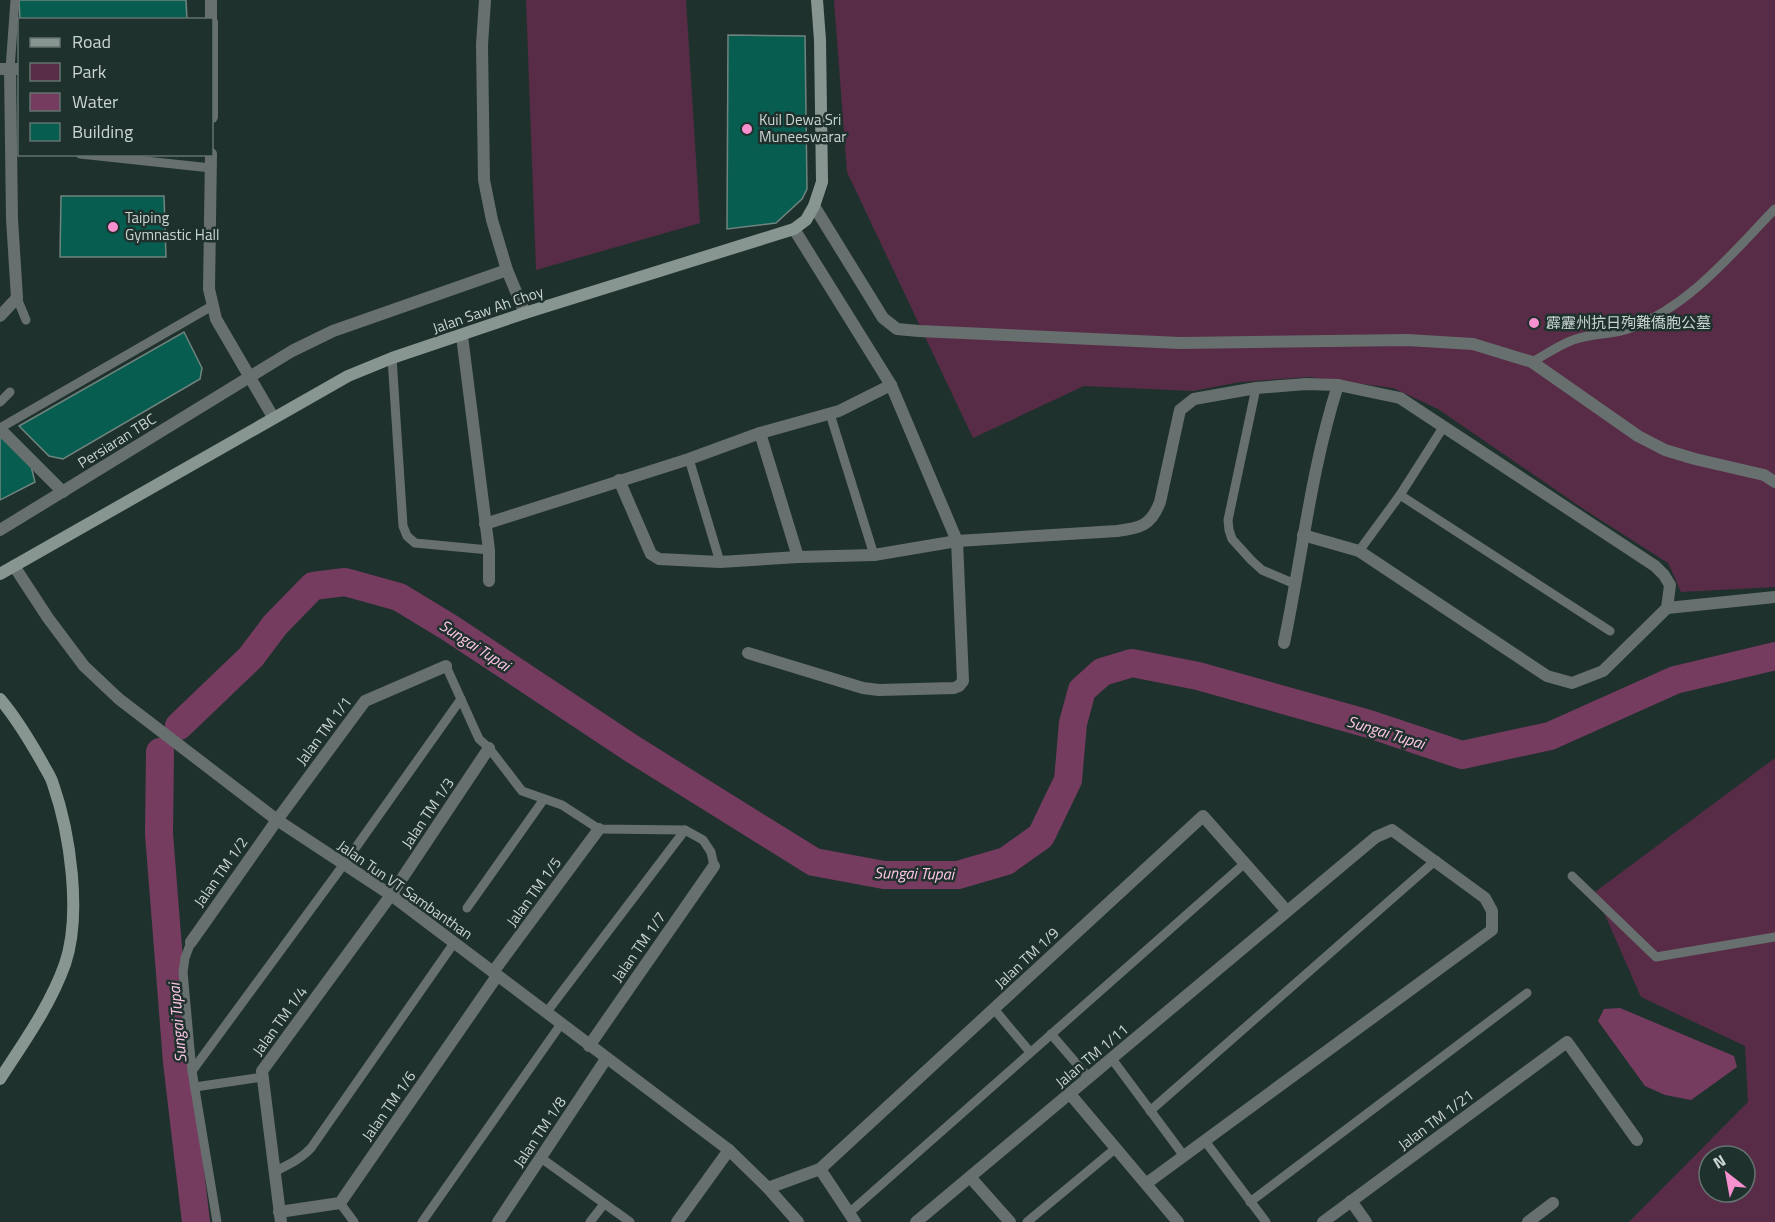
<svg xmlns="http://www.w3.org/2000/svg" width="1775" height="1222" font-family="'Titillium Web','Noto Sans SC',sans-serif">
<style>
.green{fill:#582c47;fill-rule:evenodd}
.water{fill:#763c60}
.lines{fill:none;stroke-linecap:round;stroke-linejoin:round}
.river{stroke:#763c60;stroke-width:28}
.building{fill:#075d50;stroke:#70847f;stroke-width:1.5}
.lane{stroke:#67706e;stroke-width:9}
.street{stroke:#67706e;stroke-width:12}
.secondary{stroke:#889692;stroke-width:12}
.poi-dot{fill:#f690cf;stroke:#1f312d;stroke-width:2}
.labels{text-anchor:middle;stroke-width:5;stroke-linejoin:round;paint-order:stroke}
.poi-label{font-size:15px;fill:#cad5d2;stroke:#1f312d;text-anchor:start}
.street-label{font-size:15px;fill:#cad5d2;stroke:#1f312d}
.water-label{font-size:16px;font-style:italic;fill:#ffc7e7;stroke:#1f312d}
</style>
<rect width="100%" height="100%" fill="#1f312d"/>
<g class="green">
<path d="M526,0H686L700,223L536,270Z"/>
<path d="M834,0H1775V587L1681,592L1668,563L1585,510L1438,409L1393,388L1309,377L1240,382L1193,391L1084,386L973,438L847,172Z"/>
<path d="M1775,758V1222H1629L1748,1102L1745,1046L1641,997L1595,892ZM1709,1156H1745V1192H1709Z"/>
</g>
<path class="water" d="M1620,1008L1734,1056L1737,1067L1691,1100L1665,1095L1645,1086L1598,1021L1604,1009Z"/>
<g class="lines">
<g class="river">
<path d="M179,726L251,657L275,625L313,586L345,582L399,597L450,628L634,750L814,862L884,875H958L1006,861L1041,836L1068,780L1073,723L1082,690L1102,672L1132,663L1198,676L1369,724L1462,755L1550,736L1675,680L1775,656"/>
<path d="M160,752L159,834L177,1062L196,1222"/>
</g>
</g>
<g class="building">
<path d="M19,0H186L187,20H20Z"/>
<path d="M728,35L805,36L807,189L802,199L776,223L727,229Z"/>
<path d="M61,196H164L166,257H60Z"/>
<path d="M184,332L202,368L200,379L63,459L49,456L19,426Z"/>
<path d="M0,434L31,466L35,482L0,500Z"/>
</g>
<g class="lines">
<g class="lane">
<path d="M10,69L15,0"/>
<path d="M80,154L211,168"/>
<path d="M17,298L26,320"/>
<path d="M392,358L403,526L407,536L415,543L489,550"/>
<path d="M1532,362C1545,355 1559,345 1573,340C1591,333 1613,335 1631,328C1691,305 1732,253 1775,209"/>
<path d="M1256,388L1228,520L1229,530L1232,539L1251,560L1262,570L1295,584"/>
<path d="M0,402L10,392"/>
<path d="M830,414L874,555"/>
<path d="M0,428L212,306"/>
<path d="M689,459L720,562"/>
<path d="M1400,495L1610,631"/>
<path d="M1359,551L1400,495L1444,426"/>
<path d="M446,666L479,739L489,748L522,791L562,805L599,829L685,830L703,840L711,852L714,866"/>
<path d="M1572,876L1656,957L1775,937"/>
<path d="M467,908L544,799"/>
<path d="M191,942L185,958L183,972L192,1071L217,1222"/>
<path d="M994,1009L1030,1052"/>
<path d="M546,1013L685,830"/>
<path d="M1051,1034L1089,1078"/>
<path d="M1112,1059L1184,1156"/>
<path d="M192,1071L344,864L461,699"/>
<path d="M195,1087L263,1077"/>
<path d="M1150,1111L1436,860"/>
<path d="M1205,1141L1266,1222"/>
<path d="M541,1158L630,1222"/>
<path d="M274,1172C288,1165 301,1159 311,1148L454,943"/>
<path d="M1250,1202L1527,993"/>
<path d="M340,1203L354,1222"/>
<path d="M849,1213L1245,863"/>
<path d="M422,1222L561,1024"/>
<path d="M590,1222L604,1204"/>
<path d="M1027,1222L1116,1148"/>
</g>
<g class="street">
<path d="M211,0V20"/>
<path d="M485,0L482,45L484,180L492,220L507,270L525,313"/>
<path d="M212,22V117"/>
<path d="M0,69H20"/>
<path d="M211,154L209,289L216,319L273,417"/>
<path d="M814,206L883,318L897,329L919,331L1180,343L1407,340L1473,344L1532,362L1638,436L1665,450L1695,459L1764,475L1775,482"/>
<path d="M0,316L17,298L12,219L10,69"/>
<path d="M462,336L489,550V581"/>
<path d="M0,429L63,492"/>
<path d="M760,433L798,557"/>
<path d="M619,480L651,554L659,559L720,562L798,557L874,555L957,541L1117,531C1140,528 1151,526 1160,502L1180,410L1194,399L1256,388L1306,384L1338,385L1400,398L1655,566L1664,575L1670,585L1667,608L1603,671L1572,683L1547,676L1359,551L1303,535"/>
<path d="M485,524L689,459L760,433L839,411L891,385"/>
<path d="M0,530L292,351L333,331L507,270"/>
<path d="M14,566L48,618L84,666L119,699L277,820L391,895L729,1150L768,1188L798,1222"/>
<path d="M1667,608L1775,597"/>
<path d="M1284,643C1302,557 1311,469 1338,385"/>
<path d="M748,653L863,688L879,690L954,688L959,686L963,681L957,541L891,385L794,229"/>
<path d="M191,942L277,820L365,701L446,666"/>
<path d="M493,972L599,829"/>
<path d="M589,1046L714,866"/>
<path d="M1070,1094L1178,1222"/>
<path d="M820,1169L855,1222"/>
<path d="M970,1177L1010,1222"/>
<path d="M768,1188L820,1169L1203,816L1286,910"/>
<path d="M1351,1201L1366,1222"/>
<path d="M279,1212L340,1203L497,976"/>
<path d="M281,1222L262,1071L391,895L489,748"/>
<path d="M498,1222L606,1059"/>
<path d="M677,1222L729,1150"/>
<path d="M916,1222L1376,837L1392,830L1485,898L1492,911V930L1147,1183"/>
<path d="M1323,1222L1567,1042L1637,1140"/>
<path d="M1528,1222L1553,1203"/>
</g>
<g class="secondary">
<path d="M0,574L348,376L392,358L525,313L794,229L806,220L814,206L822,182L820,40L817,0"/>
<path d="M0,699C17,719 30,741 43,764C46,770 51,777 53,784C70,833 82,914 65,964C50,1006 24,1042 0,1079"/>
</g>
</g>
<g class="poi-dot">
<circle cx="747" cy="129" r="6"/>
<circle cx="113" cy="227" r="6"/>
<circle cx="1534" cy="323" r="6"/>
</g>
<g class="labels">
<g class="poi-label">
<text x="759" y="125">Kuil Dewa Sri<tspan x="759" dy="17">Muneeswarar</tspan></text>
<text x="125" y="223">Taiping<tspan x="125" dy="17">Gymnastic Hall</tspan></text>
<text x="1546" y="328">霹靂州抗日殉難僑胞公墓</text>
</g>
<g class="street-label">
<text transform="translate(488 310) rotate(-19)" y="5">Jalan Saw Ah Choy</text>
<text transform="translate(117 441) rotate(-32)" y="5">Persiaran TBC</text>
<text transform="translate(324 731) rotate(-53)" y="5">Jalan TM 1/1</text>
<text transform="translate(428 813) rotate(-56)" y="5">Jalan TM 1/3</text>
<text transform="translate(221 872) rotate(-55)" y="5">Jalan TM 1/2</text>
<text transform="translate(405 890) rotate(35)" y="5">Jalan Tun VT Sambanthan</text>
<text transform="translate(534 892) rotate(-54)" y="5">Jalan TM 1/5</text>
<text transform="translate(639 947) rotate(-55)" y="5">Jalan TM 1/7</text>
<text transform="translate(1027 958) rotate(-43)" y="5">Jalan TM 1/9</text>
<text transform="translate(280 1021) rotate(-54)" y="5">Jalan TM 1/4</text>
<text transform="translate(1092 1056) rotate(-40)" y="5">Jalan TM 1/11</text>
<text transform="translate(389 1106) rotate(-55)" y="5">Jalan TM 1/6</text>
<text transform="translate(1436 1120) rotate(-37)" y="5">Jalan TM 1/21</text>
<text transform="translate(540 1132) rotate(-56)" y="5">Jalan TM 1/8</text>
</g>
<g class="water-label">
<text transform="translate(475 645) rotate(33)" y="6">Sungai Tupai</text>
<text transform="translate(1386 732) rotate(17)" y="6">Sungai Tupai</text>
<text transform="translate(914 873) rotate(1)" y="6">Sungai Tupai</text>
<text transform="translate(177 1023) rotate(-95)" y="6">Sungai Tupai</text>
</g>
</g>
<rect x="18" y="18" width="195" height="138" fill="#1f312d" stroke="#63736f" stroke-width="1.5"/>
<rect x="30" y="38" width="30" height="9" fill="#889692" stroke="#63736f" stroke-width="1.5"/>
<text x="72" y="48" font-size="18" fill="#cad5d2">Road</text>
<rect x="30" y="63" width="30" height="18" fill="#582c47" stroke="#63736f" stroke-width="1.5"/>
<text x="72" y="78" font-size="18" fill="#cad5d2">Park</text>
<rect x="30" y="93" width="30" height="18" fill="#763c60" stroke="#63736f" stroke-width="1.5"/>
<text x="72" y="108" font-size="18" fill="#cad5d2">Water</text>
<rect x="30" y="123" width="30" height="18" fill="#075d50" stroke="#63736f" stroke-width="1.5"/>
<text x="72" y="138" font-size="18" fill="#cad5d2">Building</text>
<g transform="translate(1727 1174) rotate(329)"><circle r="28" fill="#1f312d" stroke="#63736f" stroke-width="1.5"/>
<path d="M0-4.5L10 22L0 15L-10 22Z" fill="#f690cf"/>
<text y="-9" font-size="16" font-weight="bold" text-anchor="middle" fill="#cad5d2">N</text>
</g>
</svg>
